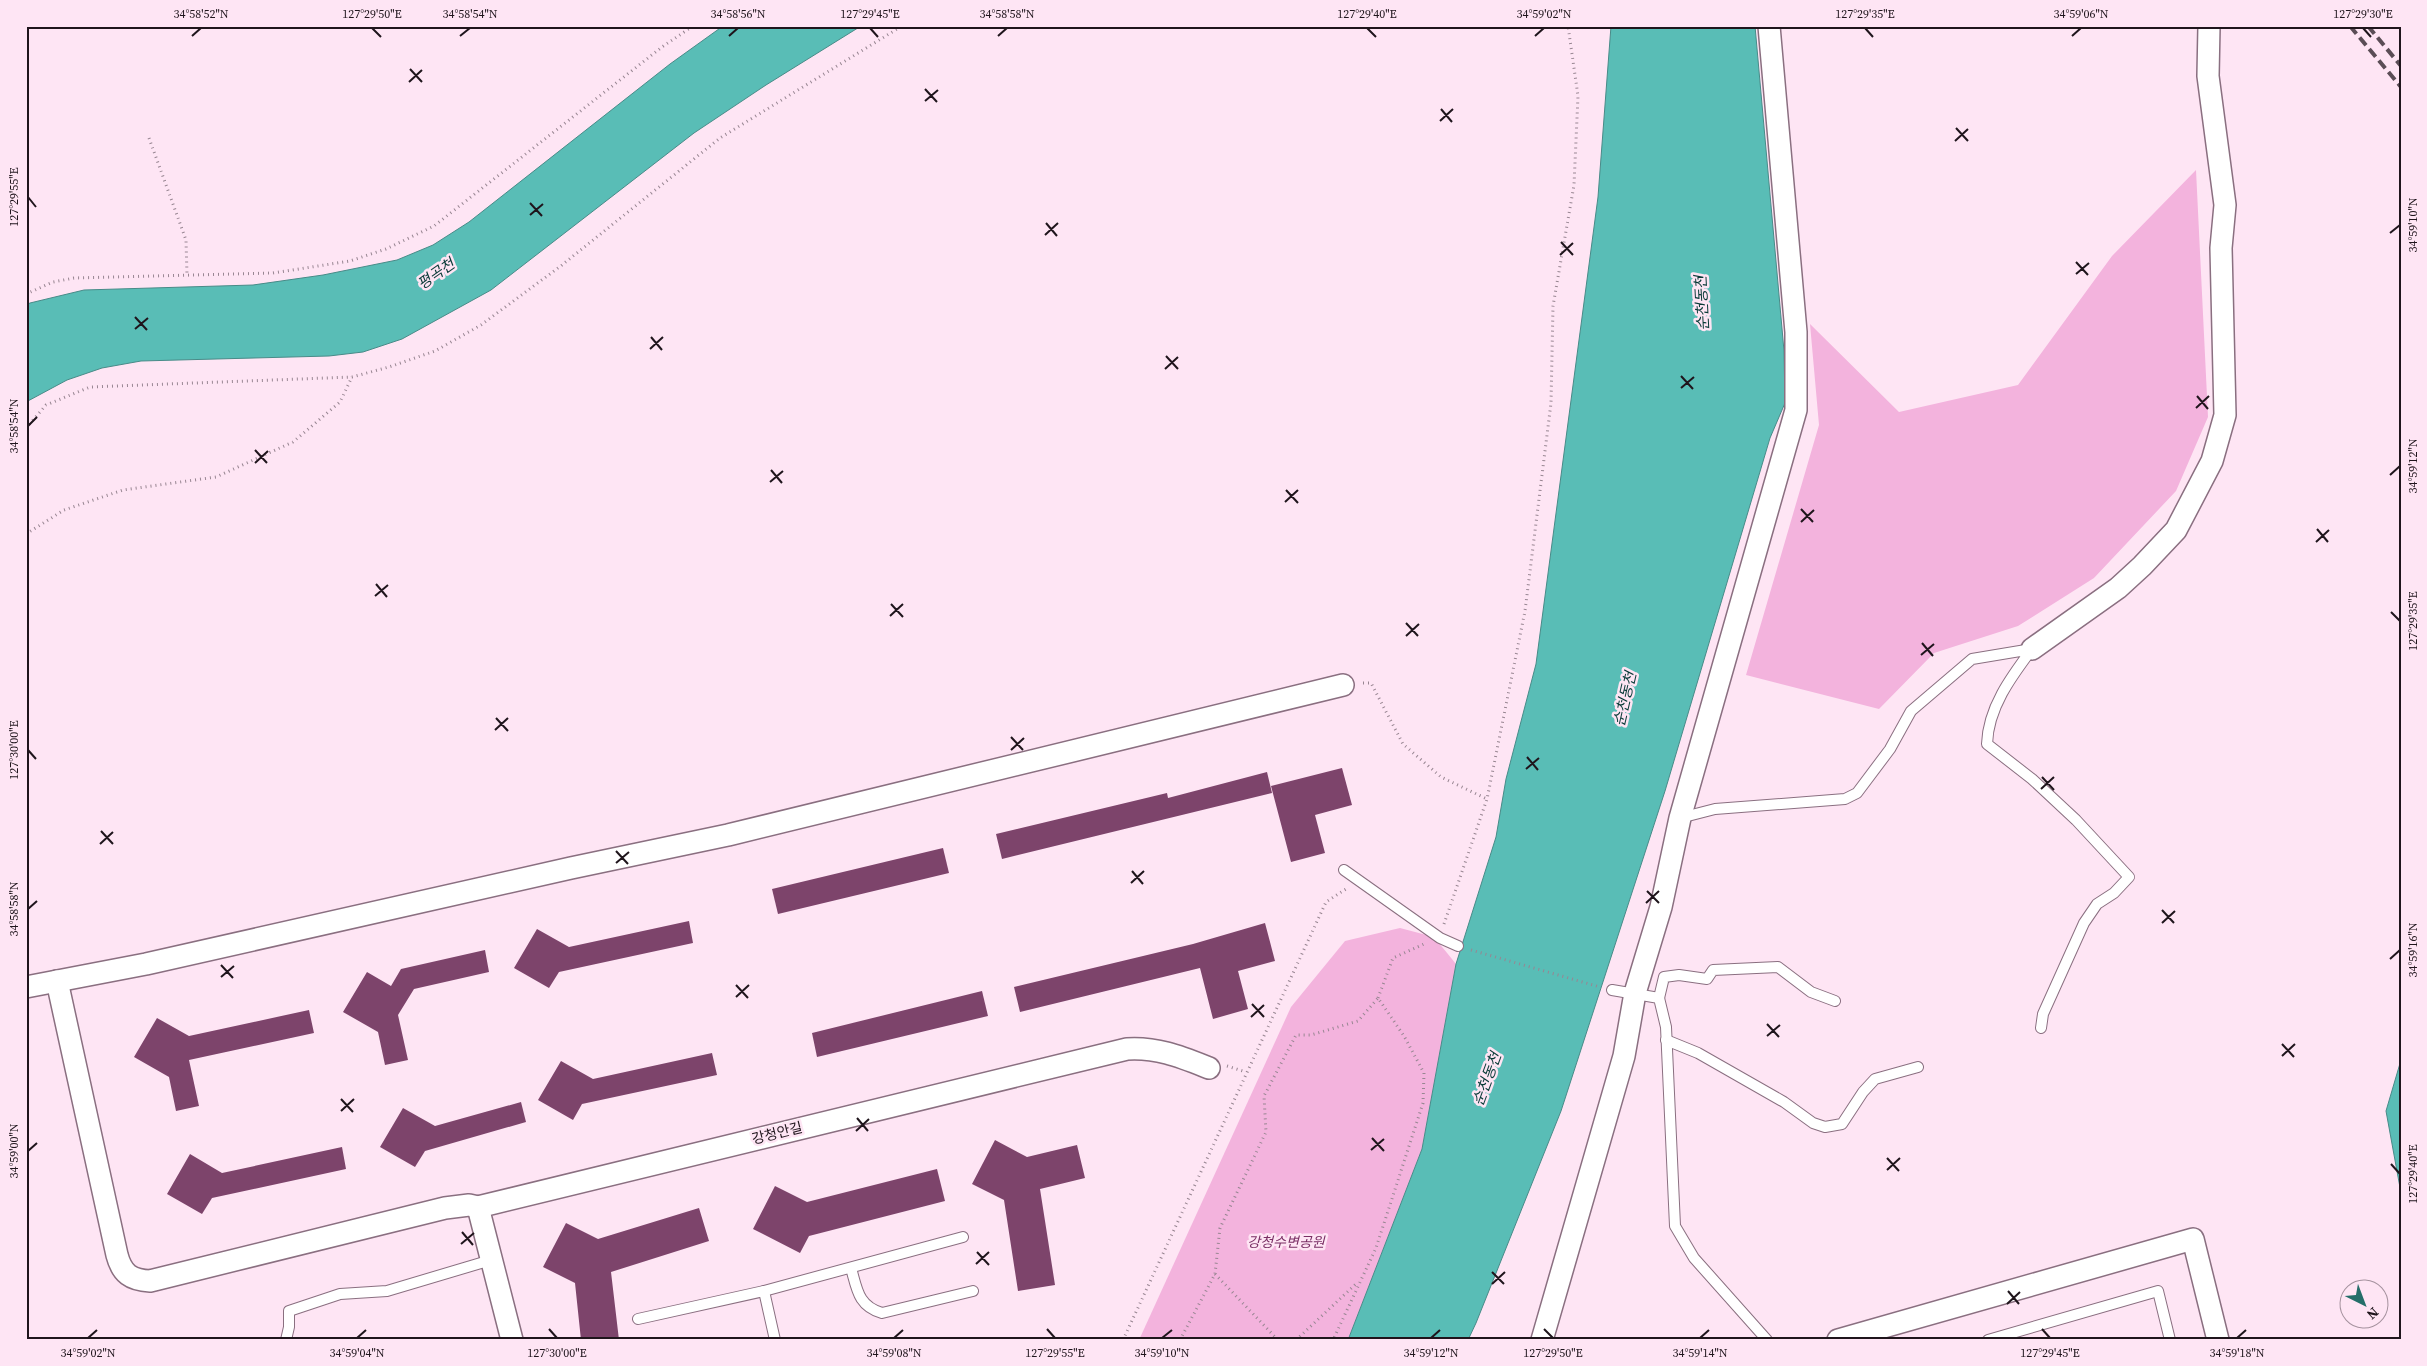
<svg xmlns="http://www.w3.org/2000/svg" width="2427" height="1366" font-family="'Source Serif 4','Noto Sans KR',serif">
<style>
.green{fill:#f3b3dd}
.water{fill:#59bdb6;stroke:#488b88}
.building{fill:#7d446b}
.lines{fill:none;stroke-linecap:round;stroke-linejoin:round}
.service-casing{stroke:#8a6f80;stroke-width:12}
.minor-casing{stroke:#8a6f80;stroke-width:24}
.path{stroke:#988692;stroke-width:3;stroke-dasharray:1 4;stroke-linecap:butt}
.service{stroke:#fff;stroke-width:10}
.minor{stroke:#fff;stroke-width:21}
.rail{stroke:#5b4d56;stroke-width:4;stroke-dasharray:10 5;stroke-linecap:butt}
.ticks{fill:none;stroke:#1f151c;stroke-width:2}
.labels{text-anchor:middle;stroke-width:5;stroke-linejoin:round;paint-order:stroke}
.street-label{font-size:14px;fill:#1f151c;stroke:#fee5f4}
.park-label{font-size:14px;font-style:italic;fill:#792e64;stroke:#fee5f4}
.water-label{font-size:15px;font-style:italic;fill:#073936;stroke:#fee5f4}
.neatline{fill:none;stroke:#1f151c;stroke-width:2}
.ticks-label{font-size:12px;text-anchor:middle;fill:#1f151c}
</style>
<rect width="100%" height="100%" fill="#fee5f4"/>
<g class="green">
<path d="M2196,170L2208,417L2176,491L2094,578L2018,626L1934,653L1879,709L1746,675L1819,425L1810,324L1899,412L2018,385L2112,256Z"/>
<path d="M1400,928L1434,937L1456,964L1422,1149L1348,1340H1139L1291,1007L1345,941Z"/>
</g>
<g class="water">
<path d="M723,26H861L766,85L694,133L491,290L402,339L363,352L329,356L141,361L102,368L67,380L26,402V305L30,303L84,290L253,285L323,275L397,260L433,245L469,222L670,64Z"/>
<path d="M1611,26H1755L1784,351L1785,403L1770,438L1665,791L1561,1111L1476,1323L1468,1340H1348L1422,1149L1456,964L1496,837L1506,779L1536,664L1598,197Z"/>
<path d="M2401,1060V1193L2386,1111Z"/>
</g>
<g class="building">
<path d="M1342,768L1352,805L1315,815L1325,853L1291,862L1271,786Z"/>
<path d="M1267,772L1272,793L1002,859L996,834L1167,793L1168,798Z"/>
<path d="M943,848L949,873L778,914L772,889Z"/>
<path d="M689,921L693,943L559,972L549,988L514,968L537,929L569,947Z"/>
<path d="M1265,923L1275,961L1238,971L1248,1009L1213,1019L1200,968L1020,1012L1014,987L1193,944Z"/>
<path d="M485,950L489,972L414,989L398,1015L408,1060L385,1065L378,1032L343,1012L367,972L391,986L401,969Z"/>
<path d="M982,991L988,1016L817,1057L812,1033Z"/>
<path d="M309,1010L314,1033L189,1060L199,1106L176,1111L169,1077L134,1057L157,1018L189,1036Z"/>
<path d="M712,1053L717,1075L582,1104L573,1120L538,1100L561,1061L593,1079Z"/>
<path d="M521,1102L526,1122L425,1151L415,1167L380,1147L403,1108L435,1126Z"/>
<path d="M995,1140L1027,1157L1077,1145L1085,1178L1040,1189L1055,1285L1018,1291L1004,1200L972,1184Z"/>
<path d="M342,1147L346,1169L212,1198L202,1214L167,1194L190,1154L222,1173Z"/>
<path d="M937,1169L945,1201L809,1236L800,1253L753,1229L775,1186L807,1202Z"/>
<path d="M699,1208L709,1241L611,1272L619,1340H581L575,1283L543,1267L566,1223L598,1239Z"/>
</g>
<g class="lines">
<defs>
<g id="service">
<path d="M1680,818L1715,809L1845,799L1857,793L1890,749L1911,711L1972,659L2032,649C2011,677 1988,708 1987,744L2032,779L2076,820L2129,877L2114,893L2097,904L2084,923L2043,1014L2041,1028"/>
<path d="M1344,870L1440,938L1458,946"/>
<path d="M1612,990L1659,998L1666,1027L1675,1226L1694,1258L1767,1340"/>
<path d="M1659,998L1664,977L1679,975L1707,979L1713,970L1778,967L1811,992L1835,1001"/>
<path d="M1666,1040L1698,1053L1784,1102L1813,1123L1825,1127L1842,1124L1863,1092L1875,1079L1918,1067"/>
<path d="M851,1268C857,1289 858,1306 882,1313L973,1291"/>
<path d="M764,1291L963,1237"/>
<path d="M638,1319L764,1291L775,1340"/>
<path d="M286,1340L289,1327V1311L340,1294L387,1291L491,1260"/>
<path d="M1988,1340L2158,1291L2170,1340"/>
</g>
<g id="minor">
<path d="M2032,649L2118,588L2142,566L2176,530L2212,461L2225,415L2221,248L2225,205L2208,76L2209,26"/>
<path d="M57,981L117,1255C122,1274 131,1280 150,1281L445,1208L469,1205L478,1207"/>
<path d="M26,987L146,964L571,868L728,835L1343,685"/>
<path d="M512,1340L478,1207L1127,1049C1157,1047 1181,1057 1209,1068"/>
<path d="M1542,1340L1624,1056L1635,993L1661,907L1680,818L1796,410V332L1769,26"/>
<path d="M1838,1340L2193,1239L2218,1340"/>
</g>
</defs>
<use href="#service" class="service-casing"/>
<use href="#minor" class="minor-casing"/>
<g class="path">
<path d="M149,138L186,240L187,275"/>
<path d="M26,294L53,282L74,278L273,273L350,261L386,249L434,226L662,47L693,26"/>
<path d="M26,428L46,405L90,387L352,377L389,367L435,351L481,325L562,265L720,138L902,26"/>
<path d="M26,534L64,510L123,490L216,477L293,442L340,402L352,377"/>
<path d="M1363,683H1371L1403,744L1441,777L1487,799"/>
<path d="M1444,924L1487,799L1525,611L1551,403L1553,306L1574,185L1578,96L1568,26"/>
<path d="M1471,950L1600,987"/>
<path d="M1378,998L1393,958L1424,944"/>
<path d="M1227,1066L1246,1072"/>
<path d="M1215,1274L1278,1340"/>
<path d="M1123,1340L1326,902L1346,889"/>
<path d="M1180,1340L1215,1274L1220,1228L1266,1132L1264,1096L1296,1035H1311L1358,1021L1378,998L1404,1036L1424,1073L1423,1103L1376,1248L1333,1340"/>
<path d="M1296,1340L1358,1282"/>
</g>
<use href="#service" class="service"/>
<use href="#minor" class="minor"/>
<g class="rail">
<path d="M2350,26L2401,87"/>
<path d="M2368,26L2401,66"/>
</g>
</g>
<path class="ticks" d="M372,28L381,37M870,28L878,37M1367,28L1376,37M1865,28L1873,37M2363,28L2371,37M192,36L201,28M460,36L470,28M729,36L738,28M998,36L1007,28M1535,36L1544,28M2072,36L2081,28M410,69L422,82M409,82L422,70M925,89L937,102M925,101L938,90M1441,109L1452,122M1440,121L1453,109M1956,128L1968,141M1955,141L1968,129M28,197L36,207M530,203L542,216M530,215L543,204M1046,223L1057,236M2390,233L2400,225M1045,235L1058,223M1561,242L1573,255M1560,255L1573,243M2076,262L2088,275M2076,274L2089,263M135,317L147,330M135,329L148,318M651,337L662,350M650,349L663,337M1166,356L1178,369M1165,369L1178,357M1681,376L1693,389M1681,388L1694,377M2197,396L2208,409M2196,408L2209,396M28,426L37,417M255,450L267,463M255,463L268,451M771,470L782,483M2390,475L2400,466M770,482L783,471M1286,490L1298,503M1285,502L1298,490M1801,509L1813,522M1801,522L1814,510M2317,529L2328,542M2316,542L2329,530M376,584L387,597M375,596L388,585M891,604L903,617M2391,612L2400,621M890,616L903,604M1406,623L1418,636M1406,636L1419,624M1922,643L1933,656M1921,655L1934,644M496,718L508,731M495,730L508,718M1011,737L1023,750M28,750L36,759M1011,750L1024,738M1527,757L1538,770M1526,769L1539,758M2042,777L2054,790M2041,789L2054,777M101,831L113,844M100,844L113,832M616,851L628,864M616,863L629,852M1132,871L1143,884M1131,883L1144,871M1647,891L1659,903M1646,903L1659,891M28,909L37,901M2162,910L2174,923M2162,923L2175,911M2390,959L2400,950M221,965L233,978M221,977L234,966M736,985L748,998M736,997L749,985M1252,1004L1264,1017M1251,1017L1264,1005M1767,1024L1779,1037M1767,1036L1780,1025M2282,1044L2294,1057M2282,1056L2295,1044M341,1099L353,1112M341,1111L354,1099M857,1118L868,1131M856,1131L869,1119M1372,1138L1384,1151M1371,1150L1384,1139M28,1151L37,1143M1887,1158L1899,1171M2391,1164L2400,1174M1887,1170L1900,1158M462,1232L473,1245M461,1244L474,1233M977,1252L989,1265M976,1264L989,1252M1492,1272L1504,1284M1492,1284L1505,1272M2008,1291L2019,1304M2007,1304L2020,1292M549,1329L557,1338M1047,1329L1055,1338M1544,1329L1553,1338M2042,1329L2050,1338M88,1338L97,1330M357,1338L366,1330M894,1338L903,1330M1162,1338L1172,1330M1431,1338L1440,1330M1700,1338L1709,1330M2237,1338L2246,1330"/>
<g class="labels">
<g class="street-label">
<text transform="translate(777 1133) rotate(-14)" y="5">강청안길</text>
</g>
<g class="park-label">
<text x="1286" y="1247">강청수변공원</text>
</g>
<g class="water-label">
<text transform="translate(436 274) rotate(-35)" y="5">평곡천</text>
<text transform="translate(1702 303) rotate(-93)" y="5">순천동천</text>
<text transform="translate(1625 699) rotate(-77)" y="5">순천동천</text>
<text transform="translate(1487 1079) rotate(-70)" y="5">순천동천</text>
</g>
</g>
<rect width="2427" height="1366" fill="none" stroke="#fee5f4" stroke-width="55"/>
<g transform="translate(2364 1304) rotate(138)"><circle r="24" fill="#fee5f4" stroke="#a5929e"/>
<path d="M0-4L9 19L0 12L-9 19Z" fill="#246e69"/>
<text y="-8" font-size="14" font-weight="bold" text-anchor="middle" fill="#1f151c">N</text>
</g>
<rect x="28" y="28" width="2372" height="1310" class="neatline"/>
<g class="ticks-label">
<text x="201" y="18">34°58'52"N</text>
<text x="372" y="18">127°29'50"E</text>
<text x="470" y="18">34°58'54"N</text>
<text x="738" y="18">34°58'56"N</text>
<text x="870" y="18">127°29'45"E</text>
<text x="1007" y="18">34°58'58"N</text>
<text x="1367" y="18">127°29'40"E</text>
<text x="1544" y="18">34°59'02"N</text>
<text x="1865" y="18">127°29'35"E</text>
<text x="2081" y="18">34°59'06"N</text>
<text x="2363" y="18">127°29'30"E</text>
<text transform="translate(14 197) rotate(-90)" y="4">127°29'55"E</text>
<text transform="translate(2413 225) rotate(-90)" y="4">34°59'10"N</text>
<text transform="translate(14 426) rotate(-90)" y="4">34°58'54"N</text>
<text transform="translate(2413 466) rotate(-90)" y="4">34°59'12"N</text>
<text transform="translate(2413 621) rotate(-90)" y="4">127°29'35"E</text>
<text transform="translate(14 750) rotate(-90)" y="4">127°30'00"E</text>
<text transform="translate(14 909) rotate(-90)" y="4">34°58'58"N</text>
<text transform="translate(2413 950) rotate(-90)" y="4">34°59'16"N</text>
<text transform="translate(14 1151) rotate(-90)" y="4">34°59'00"N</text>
<text transform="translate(2413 1174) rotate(-90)" y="4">127°29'40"E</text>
<text x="88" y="1357">34°59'02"N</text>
<text x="357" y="1357">34°59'04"N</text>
<text x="557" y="1357">127°30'00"E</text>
<text x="894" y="1357">34°59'08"N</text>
<text x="1055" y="1357">127°29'55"E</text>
<text x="1162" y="1357">34°59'10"N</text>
<text x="1431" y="1357">34°59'12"N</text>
<text x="1553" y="1357">127°29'50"E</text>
<text x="1700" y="1357">34°59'14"N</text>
<text x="2050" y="1357">127°29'45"E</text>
<text x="2237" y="1357">34°59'18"N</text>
</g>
</svg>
